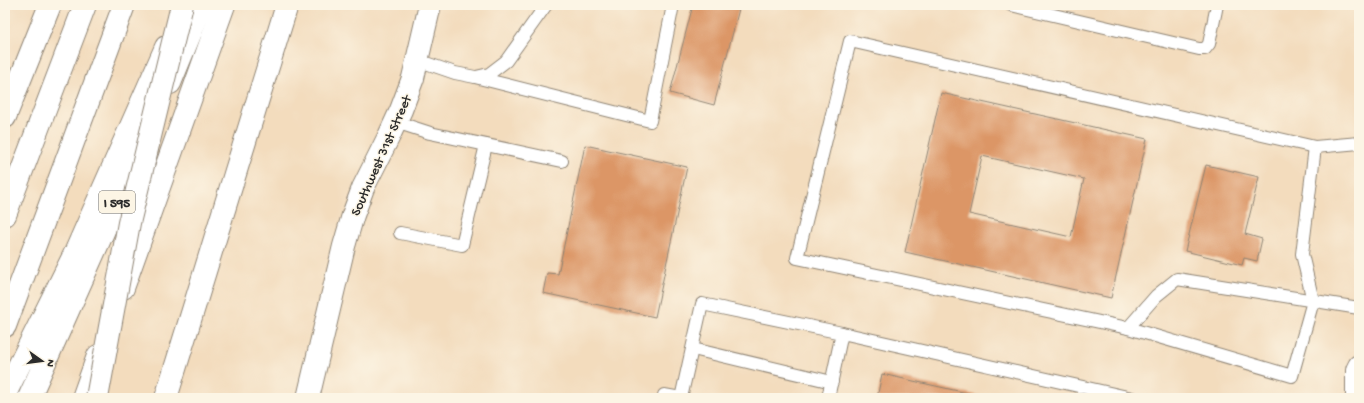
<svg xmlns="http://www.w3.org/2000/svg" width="1364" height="403" font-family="'Gochi Hand',sans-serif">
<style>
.building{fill:#dc9666;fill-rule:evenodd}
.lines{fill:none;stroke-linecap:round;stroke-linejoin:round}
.lane-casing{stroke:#8f8474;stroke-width:14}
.street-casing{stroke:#8f8474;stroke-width:24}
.secondary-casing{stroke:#8f8474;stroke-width:24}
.highway-casing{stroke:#8f8474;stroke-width:24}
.lane{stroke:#fff;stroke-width:12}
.street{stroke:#fff;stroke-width:22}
.secondary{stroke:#fff;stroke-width:22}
.highway{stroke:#fff;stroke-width:22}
.highway-bridge-casing{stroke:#8f8474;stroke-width:24;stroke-linecap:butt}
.highway-bridge{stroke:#fff;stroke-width:22}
.labels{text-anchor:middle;stroke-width:3;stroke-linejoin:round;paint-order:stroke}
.shield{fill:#fcf5e5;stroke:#6a6863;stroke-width:1}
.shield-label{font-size:13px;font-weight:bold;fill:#2b2b2b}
.street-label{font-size:14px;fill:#2b2b2b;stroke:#fcf5e5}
</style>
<rect width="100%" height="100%" fill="#fcf5e5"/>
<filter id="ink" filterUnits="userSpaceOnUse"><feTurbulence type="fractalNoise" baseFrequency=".025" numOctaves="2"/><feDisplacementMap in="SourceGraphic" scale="8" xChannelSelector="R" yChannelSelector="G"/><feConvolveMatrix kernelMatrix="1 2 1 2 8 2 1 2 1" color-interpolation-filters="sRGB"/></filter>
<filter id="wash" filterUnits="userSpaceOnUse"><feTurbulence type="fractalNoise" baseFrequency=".012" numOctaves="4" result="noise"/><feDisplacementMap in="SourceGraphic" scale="16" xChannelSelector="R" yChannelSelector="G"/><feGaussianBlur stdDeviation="0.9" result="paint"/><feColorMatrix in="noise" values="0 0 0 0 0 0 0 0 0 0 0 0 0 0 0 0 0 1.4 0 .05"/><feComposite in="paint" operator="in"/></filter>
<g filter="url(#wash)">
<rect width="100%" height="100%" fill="#f3dcbd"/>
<g id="blocks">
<g class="building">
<path d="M693,5H740L714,105L670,93Z"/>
<path d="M941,93L1147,139L1111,298L905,252ZM982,156L1084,179L1071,237L969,214Z"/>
<path d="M585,145L687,167L655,317L543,293L547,273L558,274Z"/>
<path d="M1206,165L1259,177L1245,234L1262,239L1257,261L1244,258L1242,265L1185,251Z"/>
<path d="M882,374L985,397V398H877Z"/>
</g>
</g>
</g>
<g filter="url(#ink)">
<use href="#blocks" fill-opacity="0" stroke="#8f8474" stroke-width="1"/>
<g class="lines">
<defs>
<g id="lane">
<path d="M1011,5L1199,49H1205L1209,44L1217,5"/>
<path d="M417,60L455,73L475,77L650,121L673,5"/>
<path d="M476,77L489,74L506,61L546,5"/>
<path d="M396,122L430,133L562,161"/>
<path d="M1359,143L1315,147L850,41L797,258L1128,328L1156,296L1177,279L1359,308"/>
<path d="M400,233L462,245L486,145"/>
<path d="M1128,328L1292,376L1313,301L1302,254L1315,147"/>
<path d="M693,349L832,382"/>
<path d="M664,398V395L681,398"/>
<path d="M681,398L702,304L842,333"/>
<path d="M828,398L842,333L1132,398"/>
</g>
<path id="street" d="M308,398L344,246L353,215L363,188L389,136L401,110L413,78L430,5"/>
<path id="secondary" d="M1357,398V370L1359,366"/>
<g id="highway">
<path d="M170,83L202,5"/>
<path d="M5,117L50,5"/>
<path d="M5,215L85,5"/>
<path d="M123,288L224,5"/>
<path d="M5,326L124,5"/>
<path d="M5,394L75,253L166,47"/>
<path d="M29,398L141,147"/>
<path d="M83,398L98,356"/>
<path d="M166,398L287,5"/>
</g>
</defs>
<use href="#lane" class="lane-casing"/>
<use href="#street" class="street-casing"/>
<use href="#secondary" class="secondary-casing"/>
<use href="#highway" class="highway-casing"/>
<use href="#lane" class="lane"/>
<use href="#street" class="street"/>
<use href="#secondary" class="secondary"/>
<use href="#highway" class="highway"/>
<defs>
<path id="highway-bridge" d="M97,398L129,223L182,5"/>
</defs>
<use href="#highway-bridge" class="highway-bridge-casing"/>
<use href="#highway-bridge" class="highway-bridge"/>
</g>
</g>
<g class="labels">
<rect class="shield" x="99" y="191" width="36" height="22" rx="3"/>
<g class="shield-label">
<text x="117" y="207">I 595</text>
</g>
<g class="street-label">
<text transform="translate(380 155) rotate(-66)" y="5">Southwest 31st Street</text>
</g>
</g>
<rect width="1364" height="403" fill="none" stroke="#fcf5e5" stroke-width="20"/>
<g transform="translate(42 361) rotate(104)" stroke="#fcf5e5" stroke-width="3" paint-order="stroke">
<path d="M0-3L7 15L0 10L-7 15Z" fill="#2b2b2b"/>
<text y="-6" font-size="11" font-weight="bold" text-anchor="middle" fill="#2b2b2b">N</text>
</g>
</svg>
